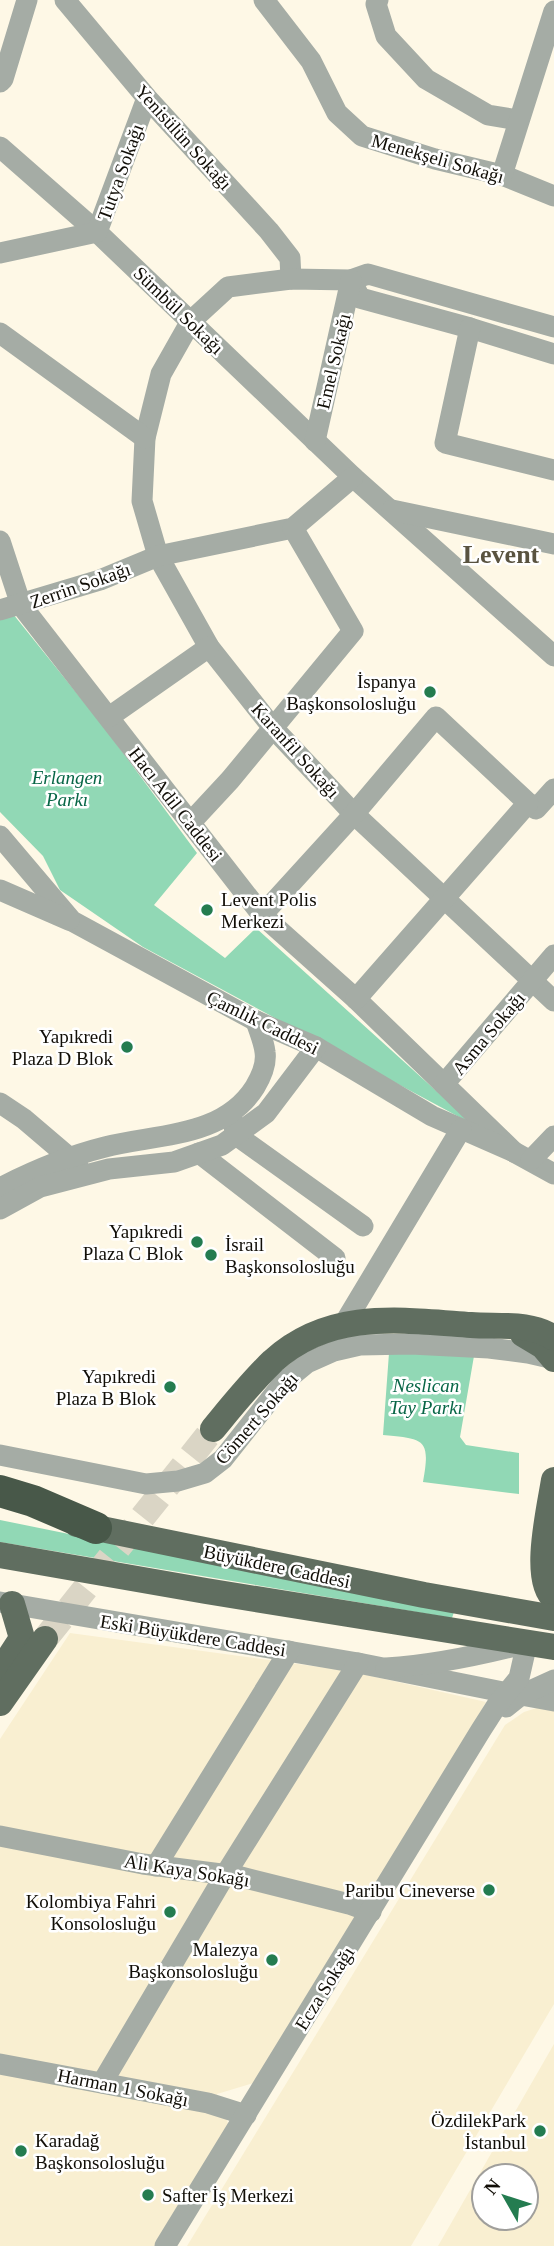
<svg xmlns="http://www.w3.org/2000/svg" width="554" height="2246" font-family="'Times New Roman',serif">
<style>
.built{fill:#f9efd1;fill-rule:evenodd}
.green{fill:#91d8b5}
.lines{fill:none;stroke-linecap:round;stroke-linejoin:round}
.major-tunnel{stroke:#dad5c5;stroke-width:26;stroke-dasharray:26 13;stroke-linecap:butt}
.minor{stroke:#a5aca5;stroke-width:21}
.major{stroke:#606e60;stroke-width:26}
.highway{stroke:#485849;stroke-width:32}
.poi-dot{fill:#247c50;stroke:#fff;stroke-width:2.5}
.labels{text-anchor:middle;stroke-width:5;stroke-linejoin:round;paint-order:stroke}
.street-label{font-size:19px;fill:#110e07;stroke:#fff}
.poi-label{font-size:19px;fill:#110e07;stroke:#fff;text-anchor:end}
.park-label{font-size:19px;font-style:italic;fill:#076646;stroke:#fff}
.district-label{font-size:26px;font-weight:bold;fill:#595340;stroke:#fff}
</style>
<rect width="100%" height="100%" fill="#fef8e6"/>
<g class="built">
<path d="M70,1633L349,1671L486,1702L364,1914L263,2080L217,2094L229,2126L159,2246H0V1739Z"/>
<path d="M543,1706L554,1707V2004L411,2246H187L505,1725L524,1712Z"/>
<path d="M554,2044V2246H438ZM484,2176H526V2218H484Z"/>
</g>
<g class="green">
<path d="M13,614L104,727L197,853L154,905L225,958L256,928L474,1125L143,947L60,890L43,856L0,812V617Z"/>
<path d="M389,1353L474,1356L460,1437L466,1445L519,1453V1494L423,1482C431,1438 424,1439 383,1435Z"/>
<path d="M0,1520L454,1612L452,1618L0,1542Z"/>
</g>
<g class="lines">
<path class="major-tunnel" d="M45,1639L213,1429"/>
<g class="minor">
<path d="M65,0L147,98L269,231L290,258L291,279"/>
<path d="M264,0L311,61L337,113L362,136L435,159L502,175L554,196"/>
<path d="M378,0L376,4L386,36L426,79L488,115L518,120"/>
<path d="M0,82L3,79L27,0"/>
<path d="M0,147L97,232L353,477L554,656"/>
<path d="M502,175L554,11"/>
<path d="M0,253L97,232L147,98"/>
<path d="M351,280L360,298L470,328L554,354"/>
<path d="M554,327L368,274L351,280L291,279L228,287L191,321L161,374L145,438L142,501L158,556L209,647L273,728L354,814L554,1001"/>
<path d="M470,328L445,443L554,470"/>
<path d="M0,333L145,438"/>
<path d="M315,441L351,280"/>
<path d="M392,510L554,544"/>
<path d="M0,541L21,605L262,915L356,999L514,1152"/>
<path d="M0,610L100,580L158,556L293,528L353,477"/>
<path d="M109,717L209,647"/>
<path d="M528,803L536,809L554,789"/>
<path d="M191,822L230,780L353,631L293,528"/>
<path d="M0,836L72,921L256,1021L316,1047L432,1116L514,1152L554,1174"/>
<path d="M0,890L69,920"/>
<path d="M262,915L354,814L436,717L528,803L356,999"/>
<path d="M444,1084L554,955"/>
<path d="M0,1103L24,1119L78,1165"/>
<path d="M233,1122L236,1135L363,1226"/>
<path d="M199,1153L335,1258"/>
<path d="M531,1160L554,1136"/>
<path d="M0,1188C33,1171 69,1156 105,1147C156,1134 223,1138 255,1087C261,1077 267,1065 265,1052C264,1042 259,1031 256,1021"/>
<path d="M0,1209L40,1187L109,1169L174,1162L222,1145L266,1113L316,1047"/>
<path d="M344,1324L461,1129"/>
<path d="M0,1455L146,1484L178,1481L205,1473L223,1459L284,1382L307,1363L334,1351L360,1345L411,1344L489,1348L528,1353L554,1359"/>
<path d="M0,1602L358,1663L508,1693"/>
<path d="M521,1695L554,1701"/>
<path d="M506,1707L521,1695L554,1680"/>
<path d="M0,1836L143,1864L237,1876L349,1904L371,1912"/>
<path d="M156,1866L289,1651"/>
<path d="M0,2064L208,2103L246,2115"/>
<path d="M102,2083L225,1875L358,1663"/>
<path d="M165,2246L481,1730L497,1705L519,1678L527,1643C481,1655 434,1665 386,1668"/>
</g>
<g class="major">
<path d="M523,1334L543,1346L554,1359"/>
<path d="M213,1429C232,1406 251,1382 273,1361C330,1309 401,1320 471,1325C499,1327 530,1322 554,1338"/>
<path d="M554,1480C550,1506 532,1581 554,1598"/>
<path d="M77,1524L424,1595L554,1618"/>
<path d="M0,1555L206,1591L554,1647"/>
<path d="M0,1672L22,1638L12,1604"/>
<path d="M0,1703L45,1639"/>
</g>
<path class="highway" d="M0,1491L33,1501L96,1528"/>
</g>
<g class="poi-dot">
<circle cx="430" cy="692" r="7"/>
<circle cx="207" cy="910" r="7"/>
<circle cx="127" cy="1047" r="7"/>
<circle cx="197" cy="1242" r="7"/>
<circle cx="211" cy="1255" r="7"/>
<circle cx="170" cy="1387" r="7"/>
<circle cx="489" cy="1890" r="7"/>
<circle cx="170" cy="1912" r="7"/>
<circle cx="272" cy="1960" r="7"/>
<circle cx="540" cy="2131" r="7"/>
<circle cx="21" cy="2151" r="7"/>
<circle cx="148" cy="2195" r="7"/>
</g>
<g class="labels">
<g class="street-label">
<text transform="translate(184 137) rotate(48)" y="7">Yenisülün Sokağı</text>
<text transform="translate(438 158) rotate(16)" y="7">Menekşeli Sokağı</text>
<text transform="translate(120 172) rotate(-70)" y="7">Tutya Sokağı</text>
<text transform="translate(179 310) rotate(44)" y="7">Sümbül Sokağı</text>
<text transform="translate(333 361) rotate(-77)" y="7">Emel Sokağı</text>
<text transform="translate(80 585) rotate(-19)" y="7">Zerrin Sokağı</text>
<text transform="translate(296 750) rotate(48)" y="7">Karanfil Sokağı</text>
<text transform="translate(176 804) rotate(52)" y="7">Hacı Adil Caddesi</text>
<text transform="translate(263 1022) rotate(26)" y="7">Çamlık Caddesi</text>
<text transform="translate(488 1033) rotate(-50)" y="7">Asma Sokağı</text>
<text transform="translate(256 1418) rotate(-49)" y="7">Cömert Sokağı</text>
<text transform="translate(277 1566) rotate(12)" y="7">Büyükdere Caddesi</text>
<text transform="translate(193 1635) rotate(9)" y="7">Eski Büyükdere Caddesi</text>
<text transform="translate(187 1870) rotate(9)" y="7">Ali Kaya Sokağı</text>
<text transform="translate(324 1988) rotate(-58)" y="7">Ecza Sokağı</text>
<text transform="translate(123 2087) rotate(11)" y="7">Harman 1 Sokağı</text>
</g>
<g class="poi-label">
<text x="416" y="688">İspanya<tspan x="416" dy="22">Başkonsolosluğu</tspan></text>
<text x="221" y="906" text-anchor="start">Levent Polis<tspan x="221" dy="22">Merkezi</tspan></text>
<text x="113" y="1043">Yapıkredi<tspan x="113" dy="22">Plaza D Blok</tspan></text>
<text x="183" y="1238">Yapıkredi<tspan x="183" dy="22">Plaza C Blok</tspan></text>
<text x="225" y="1251" text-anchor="start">İsrail<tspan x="225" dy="22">Başkonsolosluğu</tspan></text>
<text x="156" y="1383">Yapıkredi<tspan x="156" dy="22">Plaza B Blok</tspan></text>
<text x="475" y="1897">Paribu Cineverse</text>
<text x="156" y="1908">Kolombiya Fahri<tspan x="156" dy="22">Konsolosluğu</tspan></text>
<text x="258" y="1956">Malezya<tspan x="258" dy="22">Başkonsolosluğu</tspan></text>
<text x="526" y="2127">ÖzdilekPark<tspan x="526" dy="22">İstanbul</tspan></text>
<text x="35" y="2147" text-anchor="start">Karadağ<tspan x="35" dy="22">Başkonsolosluğu</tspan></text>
<text x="162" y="2202" text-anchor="start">Safter İş Merkezi</text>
</g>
<g class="park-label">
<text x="67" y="784">Erlangen<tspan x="67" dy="22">Parkı</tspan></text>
<text x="426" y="1392">Neslican<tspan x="426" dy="22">Tay Parkı</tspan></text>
</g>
<g class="district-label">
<text x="501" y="563">Levent</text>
</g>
</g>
<g transform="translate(505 2197) rotate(309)"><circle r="33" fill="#ffffff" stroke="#a09f9c" stroke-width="2"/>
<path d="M0-5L12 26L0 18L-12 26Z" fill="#247c50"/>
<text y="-10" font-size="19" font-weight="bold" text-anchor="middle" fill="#110e07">N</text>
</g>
</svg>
